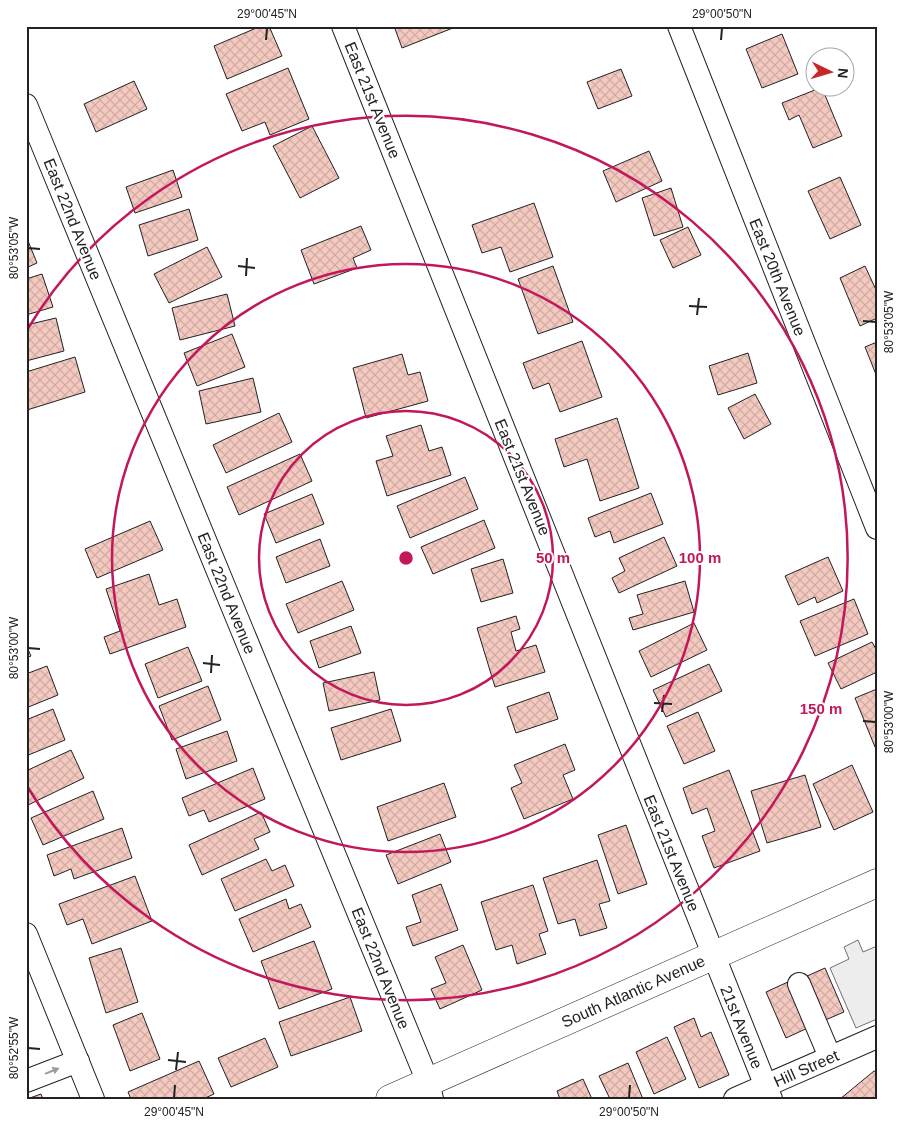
<svg xmlns="http://www.w3.org/2000/svg" width="903" height="1125" font-family="Helvetica,sans-serif">
<style>
.parking{fill:#ededed;stroke:#6f6f6f}
.building{fill:url(#building-cross-hatch);stroke:#222}
.lines{fill:none;stroke-linecap:round;stroke-linejoin:round}
.minor-casing{stroke:#222;stroke-width:24}
.major-casing{stroke:#222;stroke-width:29}
.minor{stroke:#fff;stroke-width:22}
.major{stroke:#fff;stroke-width:28}
.oneway{fill:#9c9c9c}
.ticks{fill:none;stroke:#222;stroke-width:2}
.ring{fill:none;stroke:#c2185b;stroke-width:2.5}
.labels{text-anchor:middle;stroke-width:4;stroke-linejoin:round;paint-order:stroke}
.street-label{font-size:16px;fill:#222;stroke:#fff}
.centre{fill:#c2185b;stroke:#fff;stroke-width:2.5}
.ring-label{font-size:15px;text-anchor:middle;font-weight:bold;fill:#c2185b;stroke:#fff;stroke-width:4;stroke-linejoin:round;paint-order:stroke}
.neatline{fill:none;stroke:#222;stroke-width:2}
.ticks-label{font-size:12px;text-anchor:middle;fill:#222}
</style>
<defs>
<pattern id="building-cross-hatch" width="8" height="8" patternUnits="userSpaceOnUse" patternTransform="scale(1.25)"><rect width="8" height="8" fill="#f3c9c0"/><path d="M0 0l8 8M0 8l8-8" fill="none" stroke="#d0aca5"/></pattern>
</defs>
<rect width="100%" height="100%" fill="#fff"/>
<path class="parking" d="M858,940L863,952L877,946V1019L856,1028L830,968L849,959L844,947Z"/>
<g class="building">
<path d="M261,26H269L282,56L227,79L214,46Z"/>
<path d="M394,26H458L402,48Z"/>
<path d="M782,34L798,74L762,88L746,49Z"/>
<path d="M288,68L309,119L270,135L265,122L242,131L226,94Z"/>
<path d="M621,69L632,96L598,109L587,82Z"/>
<path d="M134,81L147,109L96,132L84,104Z"/>
<path d="M820,88H822L842,136L813,148L799,115L789,120L782,103Z"/>
<path d="M312,126L339,178L300,198L273,146Z"/>
<path d="M649,151L662,181L616,202L603,171Z"/>
<path d="M173,170L182,197L135,213L126,187Z"/>
<path d="M840,177L861,225L830,239L808,191Z"/>
<path d="M671,188L683,227L654,236L642,198Z"/>
<path d="M534,203L553,257L510,272L501,247L482,253L472,225Z"/>
<path d="M189,209L198,240L148,256L139,225Z"/>
<path d="M361,226L371,250L353,258L357,268L314,284L301,250Z"/>
<path d="M688,227L701,255L673,268L660,240Z"/>
<path d="M26,236L37,263L26,268Z"/>
<path d="M207,247L222,277L169,303L154,274Z"/>
<path d="M553,266L573,322L538,334L518,279Z"/>
<path d="M865,266L877,292V318L860,326L840,278Z"/>
<path d="M42,274L53,307L26,315V279Z"/>
<path d="M227,294L235,326L180,340L172,308Z"/>
<path d="M56,318L64,351L26,361V325Z"/>
<path d="M232,334L245,367L197,386L184,353Z"/>
<path d="M582,341L602,397L560,412L549,383L533,389L523,363Z"/>
<path d="M877,342V377L865,347Z"/>
<path d="M748,353L757,383L718,395L709,366Z"/>
<path d="M402,354L408,375L420,372L428,401L366,418L353,368Z"/>
<path d="M75,357L85,392L27,410L26,372Z"/>
<path d="M253,378L261,412L206,424L199,391Z"/>
<path d="M755,394L771,424L744,439L728,408Z"/>
<path d="M279,413L292,442L226,473L213,445Z"/>
<path d="M617,418L639,488L600,501L587,459L564,467L555,439Z"/>
<path d="M421,425L429,451L442,447L451,475L387,496L376,461L393,456L386,436Z"/>
<path d="M300,454L312,481L239,515L227,487Z"/>
<path d="M465,477L478,509L410,538L397,506Z"/>
<path d="M651,493L663,524L614,543L610,531L595,537L588,518Z"/>
<path d="M312,494L324,524L276,543L264,514Z"/>
<path d="M484,520L495,548L433,574L421,547Z"/>
<path d="M150,521L163,550L97,578L85,549Z"/>
<path d="M664,537L677,566L619,593L612,578L625,571L619,558Z"/>
<path d="M320,539L330,566L286,583L276,557Z"/>
<path d="M828,557L843,591L817,603L815,597L798,605L785,576Z"/>
<path d="M503,559L513,593L481,602L471,569Z"/>
<path d="M149,574L159,605L177,599L186,627L110,654L104,637L120,631L106,589Z"/>
<path d="M342,581L354,610L298,633L286,604Z"/>
<path d="M685,581L694,612L633,630L629,618L643,614L637,595Z"/>
<path d="M854,599L868,634L815,656L800,621Z"/>
<path d="M516,616L520,629L511,632L516,651L536,645L545,672L495,687L477,628Z"/>
<path d="M694,623L707,650L651,677L639,651Z"/>
<path d="M351,626L361,653L319,668L310,641Z"/>
<path d="M872,642L877,651V672L841,689L828,663Z"/>
<path d="M26,645L31,656L26,658Z"/>
<path d="M188,647L202,681L158,698L145,664Z"/>
<path d="M709,664L722,691L666,717L653,690Z"/>
<path d="M47,666L58,695L26,708V674Z"/>
<path d="M374,672L380,700L329,711L323,683Z"/>
<path d="M208,686L221,720L172,740L159,706Z"/>
<path d="M877,689V746L875,747L855,698Z"/>
<path d="M549,692L558,719L516,733L507,707Z"/>
<path d="M53,709L65,740L26,756V720Z"/>
<path d="M391,709L401,741L341,760L331,728Z"/>
<path d="M698,712L715,751L684,764L667,726Z"/>
<path d="M227,731L237,761L186,779L176,749Z"/>
<path d="M565,744L575,770L563,775L573,799L524,819L511,788L522,783L514,765Z"/>
<path d="M71,750L84,778L26,806V771Z"/>
<path d="M852,765L873,812L834,830L813,784Z"/>
<path d="M253,768L265,799L209,822L204,810L189,816L182,798Z"/>
<path d="M729,770L760,851L714,868L702,836L715,831L707,808L692,814L683,788Z"/>
<path d="M805,775L821,827L767,843L751,791Z"/>
<path d="M444,783L456,817L388,841L377,807Z"/>
<path d="M93,791L104,819L43,845L31,818Z"/>
<path d="M261,812L270,832L254,839L259,849L202,875L189,845Z"/>
<path d="M626,825L647,884L618,894L598,835Z"/>
<path d="M122,828L132,858L74,879L71,869L54,876L47,855Z"/>
<path d="M440,834L451,862L398,884L386,855Z"/>
<path d="M266,859L272,871L285,865L294,886L235,911L221,879Z"/>
<path d="M597,860L610,901L599,904L607,928L580,936L575,919L558,924L543,878Z"/>
<path d="M135,876L152,921L92,944L83,919L67,925L59,904Z"/>
<path d="M441,884L458,930L413,946L406,927L421,922L412,895Z"/>
<path d="M533,885L548,931L539,934L546,954L517,964L512,945L496,950L481,902Z"/>
<path d="M286,899L289,909L301,904L311,927L253,952L239,919Z"/>
<path d="M314,941L332,989L279,1009L261,961Z"/>
<path d="M463,945L482,990L440,1009L431,989L446,983L435,957Z"/>
<path d="M121,948L138,1002L106,1013L89,958Z"/>
<path d="M825,968L844,1012L823,1021L805,977Z"/>
<path d="M790,981L810,1027L786,1038L766,992Z"/>
<path d="M350,997L362,1031L291,1056L279,1022Z"/>
<path d="M142,1013L160,1059L130,1071L113,1025Z"/>
<path d="M694,1018L701,1037L711,1032L729,1075L699,1088L674,1027Z"/>
<path d="M667,1037L686,1079L654,1094L636,1052Z"/>
<path d="M265,1038L278,1067L231,1087L218,1058Z"/>
<path d="M199,1061L214,1094L203,1099H131L128,1092Z"/>
<path d="M628,1063L643,1099H610L599,1076Z"/>
<path d="M874,1071L877,1072L876,1090L877,1091V1099H840Z"/>
<path d="M583,1079L592,1099H560L557,1091Z"/>
<path d="M41,1094L43,1099H27Z"/>
</g>
<g class="lines">
<defs>
<g id="minor">
<path d="M343,26L771,1099"/>
<path d="M679,26L877,528"/>
<path d="M26,105L428,1082L432,1099"/>
<path d="M26,934L93,1099"/>
<path d="M799,984L830,1057"/>
<path d="M26,1081L78,1061"/>
<path d="M735,1099L877,1037"/>
</g>
<path id="major" d="M390,1099L877,883"/>
</defs>
<use href="#minor" class="minor-casing"/>
<use href="#major" class="major-casing"/>
<use href="#minor" class="minor"/>
<use href="#major" class="major"/>
</g>
<defs><path id="oneway-solid" d="M-6-.8H1V-3.2L6.5 0L1 3.2V.8H-6Z" transform="scale(1.25)"/></defs>
<use class="oneway" href="#oneway-solid" transform="translate(52 1071) rotate(-22)"/>
<path class="ticks" d="M266,40L267,28M721,40L722,28M28,248L40,249M238,266L255,268M246,276L247,258M689,306L707,307M697,315L699,298M863,321L876,322M28,648L40,649M203,663L220,665M211,673L212,655M654,703L672,704M662,712L664,695M863,721L876,722M28,1048L40,1049M168,1060L186,1062M176,1070L178,1052M174,1098L175,1085M629,1098L630,1085"/>
<g class="ring">
<circle cx="406" cy="558" r="147"/>
<circle cx="406" cy="558" r="294"/>
<path d="M27 330A442 442 0 1 1 27 786"/>
</g>
<g class="labels">
<g class="street-label">
<text transform="translate(373 100) rotate(68)" y="6">East 21st Avenue</text>
<text transform="translate(73 219) rotate(68)" y="6">East 22nd Avenue</text>
<text transform="translate(778 277) rotate(68)" y="6">East 20th Avenue</text>
<text transform="translate(523 477) rotate(68)" y="6">East 21st Avenue</text>
<text transform="translate(227 593) rotate(68)" y="6">East 22nd Avenue</text>
<text transform="translate(672 853) rotate(68)" y="6">East 21st Avenue</text>
<text transform="translate(381 968) rotate(68)" y="6">East 22nd Avenue</text>
<text transform="translate(633 991) rotate(-24)" y="6">South Atlantic Avenue</text>
<text transform="translate(742 1027) rotate(68)" y="6">21st Avenue</text>
<text transform="translate(806 1068) rotate(-24)" y="6">Hill Street</text>
</g>
</g>
<circle cx="406" cy="558" r="8" class="centre"/>
<g class="ring-label">
<text x="553" y="563">50 m</text>
<text x="700" y="563">100 m</text>
<text x="821" y="714">150 m</text>
</g>
<rect width="903" height="1125" fill="none" stroke="#ffffff" stroke-width="55"/>
<g transform="translate(830 72) rotate(95)"><circle r="24" fill="#ffffff" stroke="#a7a7a7"/>
<path d="M0-4L9 19L0 12L-9 19Z" fill="#c62828"/>
<text y="-8" font-size="14" font-weight="bold" text-anchor="middle" fill="#222222">N</text>
</g>
<rect x="28" y="28" width="848" height="1070" class="neatline"/>
<g class="ticks-label">
<text x="267" y="18">29°00'45"N</text>
<text x="722" y="18">29°00'50"N</text>
<text transform="translate(14 248) rotate(-90)" y="4">80°53'05"W</text>
<text transform="translate(889 322) rotate(-90)" y="4">80°53'05"W</text>
<text transform="translate(14 648) rotate(-90)" y="4">80°53'00"W</text>
<text transform="translate(889 722) rotate(-90)" y="4">80°53'00"W</text>
<text transform="translate(14 1048) rotate(-90)" y="4">80°52'55"W</text>
<text x="174" y="1116">29°00'45"N</text>
<text x="629" y="1116">29°00'50"N</text>
</g>
</svg>
